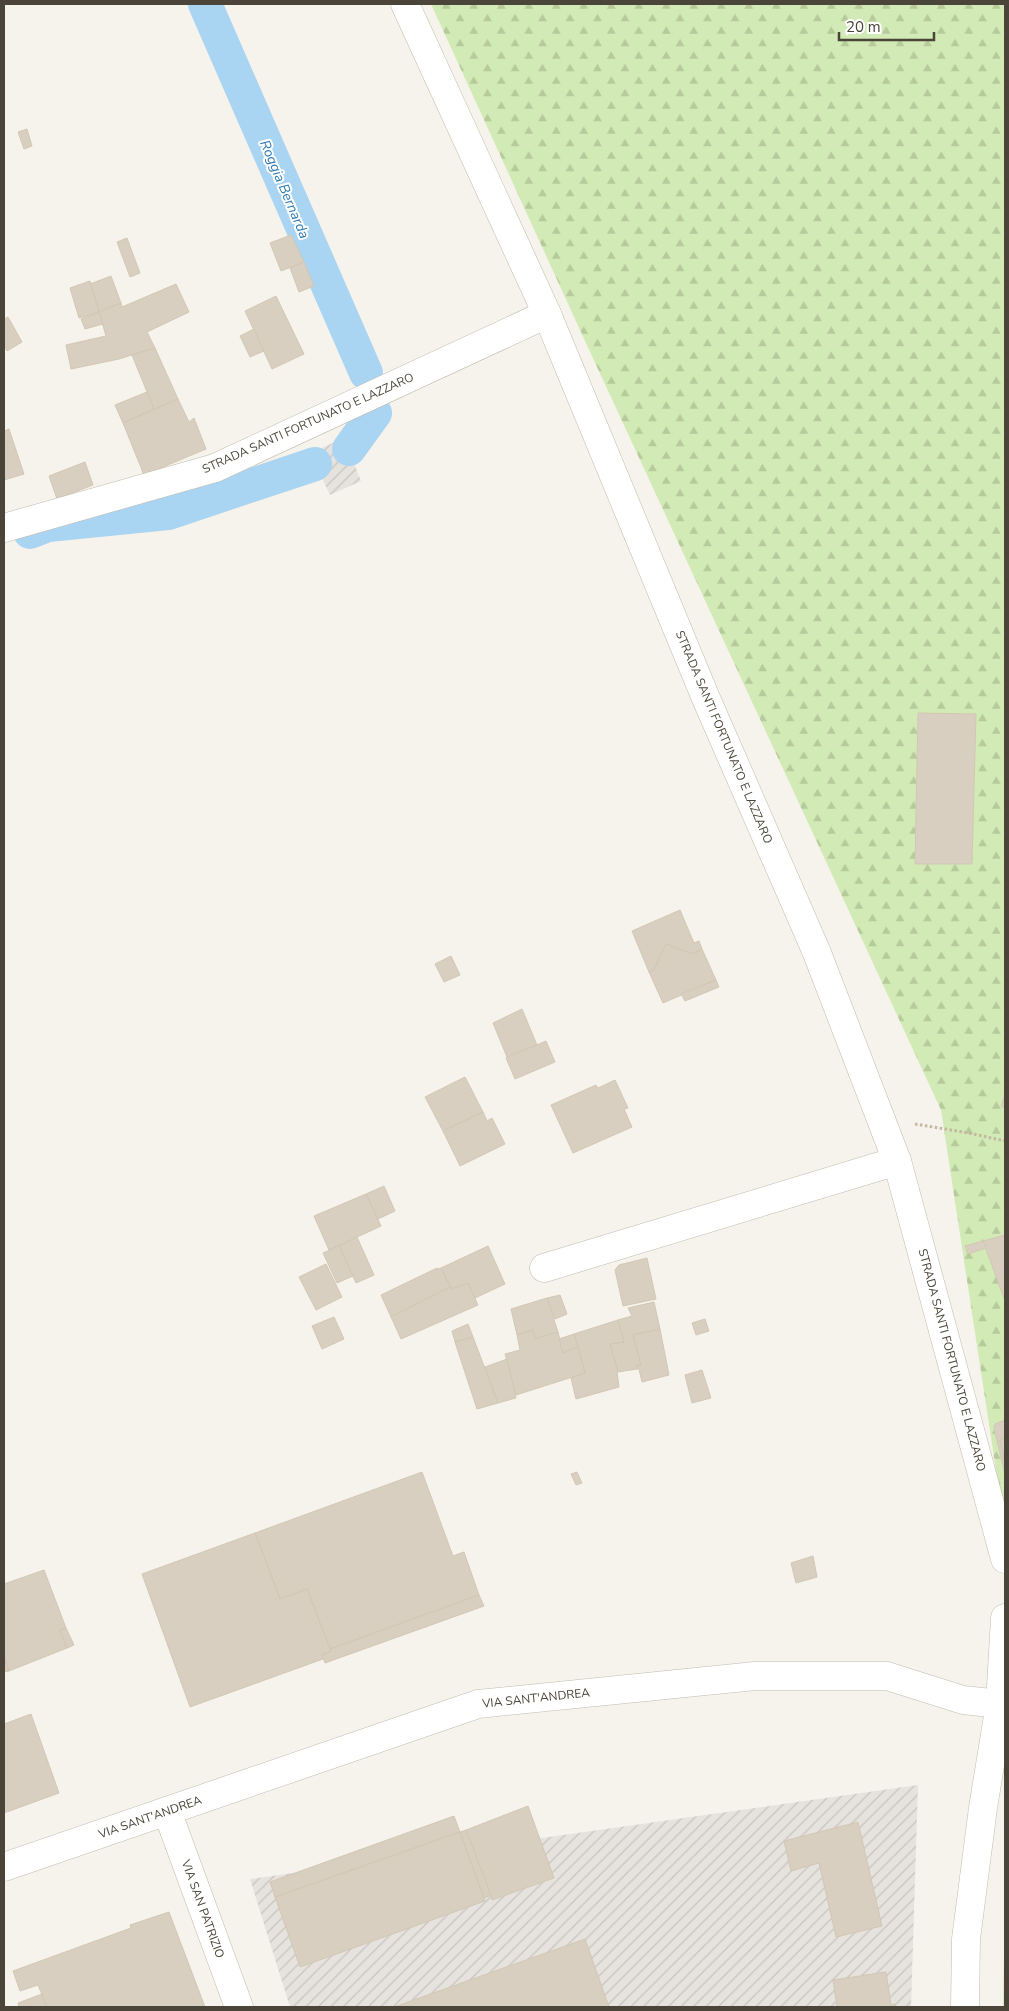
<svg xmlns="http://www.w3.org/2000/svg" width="1009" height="2011" font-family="'Nunito Sans',sans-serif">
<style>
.industrial{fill:url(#industrial-furrows)}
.forest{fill:url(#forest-firs)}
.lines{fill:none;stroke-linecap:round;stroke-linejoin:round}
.canal{stroke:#a9d4f2;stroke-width:34}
.building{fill:#d8cfc1;stroke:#d3c7b4}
.minor-casing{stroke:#c2bbae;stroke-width:29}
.path{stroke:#c4b79f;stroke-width:3;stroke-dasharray:2.5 2.5;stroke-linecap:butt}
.minor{stroke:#fff;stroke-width:28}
.labels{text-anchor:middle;stroke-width:4;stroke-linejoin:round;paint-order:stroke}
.street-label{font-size:12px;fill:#4b4439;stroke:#fff}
.water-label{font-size:14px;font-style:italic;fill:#2e7ab2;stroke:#fff}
</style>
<defs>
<pattern id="industrial-furrows" width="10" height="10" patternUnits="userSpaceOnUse" patternTransform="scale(1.25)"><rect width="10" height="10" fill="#e6e2dd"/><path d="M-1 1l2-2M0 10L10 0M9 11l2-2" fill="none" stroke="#c7c3be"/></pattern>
<pattern id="forest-firs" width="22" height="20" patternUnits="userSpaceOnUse" patternTransform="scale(1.25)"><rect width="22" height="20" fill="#d2eab5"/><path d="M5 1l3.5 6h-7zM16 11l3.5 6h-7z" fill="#b6ca9c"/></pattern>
</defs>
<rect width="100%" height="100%" fill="#f6f3ec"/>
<g class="industrial">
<path d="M344,438L361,481L330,495L310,453Z"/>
<path d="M918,1785L911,2007H290L250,1879Z"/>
</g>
<g class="forest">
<path d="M431,4H1005V1529L941,1110L591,354Z"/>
<path d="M1005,1898V2007H1003Z"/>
</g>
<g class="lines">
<g class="canal">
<path d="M205,4L366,373"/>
<path d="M349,449L375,413"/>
<path d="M30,532L48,525L168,513L315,464"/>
</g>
</g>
<g class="building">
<path d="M27,129L32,146L24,149L18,132Z"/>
<path d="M291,235L304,262L281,271L270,243Z"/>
<path d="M127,238L140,273L130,277L117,242Z"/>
<path d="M304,262L314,286L299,292L290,268Z"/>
<path d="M111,276L121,303L99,312L90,284Z"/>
<path d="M90,281L99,312L79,318L70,288Z"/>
<path d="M176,284L189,312L147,332L155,348L119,359L71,369L66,345L106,336L99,312L121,303L122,307Z"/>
<path d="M276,296L304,354L272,369L245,311Z"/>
<path d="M99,312L103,324L85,329L81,319Z"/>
<path d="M8,317L22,342L7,351L4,345V319Z"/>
<path d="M254,329L264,351L250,357L240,336Z"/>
<path d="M155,348L178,399L154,409L132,355Z"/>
<path d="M147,392L154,409L123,423L115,405Z"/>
<path d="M178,399L189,422L194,418L206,449L144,475L123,423Z"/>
<path d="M9,429L24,474L4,480V431Z"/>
<path d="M85,462L93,485L57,499L49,476Z"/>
<path d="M918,713L976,714L972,864H915Z"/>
<path d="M680,910L694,943L699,941L702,949L693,954L666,944L654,970L649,972L632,931Z"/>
<path d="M666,944L693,954L702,949L716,980L663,1003L649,972L654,970Z"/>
<path d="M451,956L460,975L444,982L435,964Z"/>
<path d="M716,980L719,987L685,1001L681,994Z"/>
<path d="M522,1009L537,1045L507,1057L493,1023Z"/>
<path d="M546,1041L555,1062L515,1079L506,1058Z"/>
<path d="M465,1077L483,1112L443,1131L425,1097Z"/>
<path d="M615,1080L628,1108L624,1109L632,1127L573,1153L551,1105L596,1085L598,1088Z"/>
<path d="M1005,1095V1108L1001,1106Z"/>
<path d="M483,1112L487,1121L492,1118L505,1144L460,1166L443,1131Z"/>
<path d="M384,1186L395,1211L378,1219L366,1194Z"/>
<path d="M366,1194L381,1226L329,1250L314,1216Z"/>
<path d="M1005,1235V1301L983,1241Z"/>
<path d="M357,1237L374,1275L356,1283L339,1246Z"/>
<path d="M983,1241L986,1248L968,1254L965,1246Z"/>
<path d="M339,1246L353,1276L337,1283L323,1253Z"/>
<path d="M488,1246L505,1284L475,1298L468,1283L452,1289L441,1268Z"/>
<path d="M647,1258L656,1299L623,1306L615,1270L619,1265Z"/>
<path d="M326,1264L342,1297L316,1310L299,1277Z"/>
<path d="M437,1268V1269L441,1268L450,1287L391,1317L381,1295Z"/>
<path d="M468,1283L478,1305L401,1339L391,1317L450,1287L452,1289Z"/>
<path d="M560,1295L567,1314L555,1319L547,1298Z"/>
<path d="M547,1298L558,1332L535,1339L533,1330L517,1335L511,1309Z"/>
<path d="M654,1302L660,1329L633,1335L641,1365L637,1366V1369L618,1372L610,1344L624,1342L618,1320L632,1316L628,1308Z"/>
<path d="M334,1317L344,1339L322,1349L312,1326Z"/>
<path d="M705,1319L709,1331L696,1335L692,1323Z"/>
<path d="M618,1320L624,1342L610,1344L618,1372H617L619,1387L576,1399L571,1378L585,1373L574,1334Z"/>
<path d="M468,1324L473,1337L455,1342L452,1331Z"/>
<path d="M660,1329L669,1375L642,1382L639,1369H637V1366L641,1365L633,1335Z"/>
<path d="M533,1330L535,1339L558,1332L563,1353L578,1347L585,1373L516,1395L505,1354L520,1350L517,1335Z"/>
<path d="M574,1334L578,1347L563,1353L559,1339Z"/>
<path d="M473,1337L498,1403L477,1409L455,1342Z"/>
<path d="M507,1359L516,1398L498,1403L485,1367Z"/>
<path d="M702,1370L711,1398L692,1403L685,1375Z"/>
<path d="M1005,1420V1437L1000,1440L1005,1463V1474L994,1428L995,1424Z"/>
<path d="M1005,1437V1463L1000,1440Z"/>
<path d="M422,1472L453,1556L464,1552L479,1595L330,1649L307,1589L280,1599L255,1533Z"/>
<path d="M577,1472L582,1483L576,1485L571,1474Z"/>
<path d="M255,1533L280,1599L307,1589L331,1651L322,1655L323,1659L190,1707L142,1574Z"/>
<path d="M813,1556L817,1577L796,1583L791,1563Z"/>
<path d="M44,1570L66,1628L60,1630L67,1648L9,1671L4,1657V1584Z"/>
<path d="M479,1595L484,1606L325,1663L322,1655L331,1651L330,1649Z"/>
<path d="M66,1628L74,1645L67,1648L60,1630Z"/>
<path d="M4,1657L9,1671L4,1672Z"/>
<path d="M31,1714L59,1793L4,1813V1724Z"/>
<path d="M528,1806L554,1878L492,1900L466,1830Z"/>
<path d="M454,1816L460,1832L275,1897L270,1882Z"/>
<path d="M858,1822L882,1926L836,1937L819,1863L791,1871L784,1841Z"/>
<path d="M466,1830L491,1895L484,1898L460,1832Z"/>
<path d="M460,1832L485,1901L300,1967L275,1897Z"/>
<path d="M169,1912L205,2007H47L38,1985L20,1991L13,1971L131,1928L130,1925Z"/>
<path d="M585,1939L609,2007H394Z"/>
<path d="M886,1972L891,2005L895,2004L896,2007H837L833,1980Z"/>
<path d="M42,1994L47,2007H19L18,2003Z"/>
</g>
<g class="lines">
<defs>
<g id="minor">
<path d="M405,4L547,314L705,696L817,953L897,1161L1005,1559"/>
<path d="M4,528L215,468L547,314"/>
<path d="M544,1268L897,1161"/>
<path d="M167,1811L239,2007"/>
<path d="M4,1867L478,1704L755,1676H887L963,1700L1000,1704"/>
<path d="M965,2007L966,1939L983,1808L1000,1704L1005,1618"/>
</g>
</defs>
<use href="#minor" class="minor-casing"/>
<path class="path" d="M915,1124L969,1133L1005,1141"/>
<use href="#minor" class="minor"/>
</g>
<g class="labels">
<g class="street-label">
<text transform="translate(308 423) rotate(-24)" y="4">STRADA SANTI FORTUNATO E LAZZARO</text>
<text transform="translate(724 737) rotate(67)" y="4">STRADA SANTI FORTUNATO E LAZZARO</text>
<text transform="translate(952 1360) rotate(75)" y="4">STRADA SANTI FORTUNATO E LAZZARO</text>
<text transform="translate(536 1698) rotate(-6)" y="4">VIA SANT'ANDREA</text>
<text transform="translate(150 1817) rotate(-19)" y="4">VIA SANT'ANDREA</text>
<text transform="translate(203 1909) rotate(70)" y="4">VIA SAN PATRIZIO</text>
</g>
<g class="water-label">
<text transform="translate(285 189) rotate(67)" y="5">Roggia Bernarda</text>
</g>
</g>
<rect width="1009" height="2011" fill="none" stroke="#4b4439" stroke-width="10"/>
<path d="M839 32v8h95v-8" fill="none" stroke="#4b4439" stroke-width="2.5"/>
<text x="846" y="32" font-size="15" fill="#4b4439" stroke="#ffffff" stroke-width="4" paint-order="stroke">20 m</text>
</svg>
